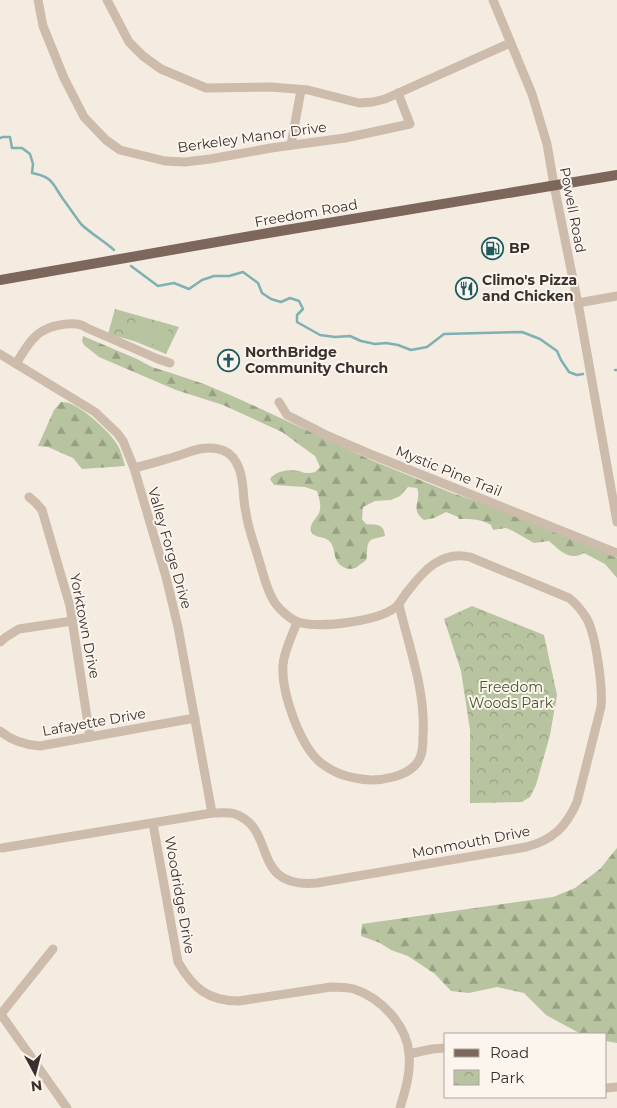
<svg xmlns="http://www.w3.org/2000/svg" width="617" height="1108" font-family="Montserrat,sans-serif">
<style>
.forest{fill:url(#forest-firs)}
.park{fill:url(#park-crowns)}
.pitch{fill:#b8c4a0}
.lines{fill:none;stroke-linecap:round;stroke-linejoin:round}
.stream{stroke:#7fb0b2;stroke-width:2.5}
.minor{stroke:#cdbbac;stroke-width:9}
.major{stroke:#7d675c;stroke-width:10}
.labels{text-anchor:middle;stroke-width:4;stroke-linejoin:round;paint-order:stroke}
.street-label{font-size:14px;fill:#3b302b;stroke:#fbf5ee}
.poi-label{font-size:14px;font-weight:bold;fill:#3b302b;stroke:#fbf5ee;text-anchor:start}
.park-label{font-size:14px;fill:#4a5a2e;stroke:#fbf5ee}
</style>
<defs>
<pattern id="forest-firs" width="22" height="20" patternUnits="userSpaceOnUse" patternTransform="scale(1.25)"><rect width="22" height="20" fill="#b8c4a0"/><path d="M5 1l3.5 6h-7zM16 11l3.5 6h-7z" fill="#97a083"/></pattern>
<pattern id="park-crowns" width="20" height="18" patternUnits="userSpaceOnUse" patternTransform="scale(1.25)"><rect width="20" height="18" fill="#b8c4a0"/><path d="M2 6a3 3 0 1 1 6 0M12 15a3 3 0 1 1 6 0" fill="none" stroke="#97a083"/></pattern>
</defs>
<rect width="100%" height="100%" fill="#f4ebe1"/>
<g class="forest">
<path d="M83,336L137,359L152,367L168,372L204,384L237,398L371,460L452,493L488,505L579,541L617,558V578L605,564L584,553C581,554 578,556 575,556C565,557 556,547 549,541L534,543L513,531L506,528L493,530L491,525C481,519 471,519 459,519L458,517L446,512L434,518L424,520C409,509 422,501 417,488L408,487L400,496L391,500L375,501L363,507L362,519L366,524C376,525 384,523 385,536C381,537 377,538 373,539C364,543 369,553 366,560C364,562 359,565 357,567C350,571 341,568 337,561C333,554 335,545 328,540C323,536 313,538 311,531C309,524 316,519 319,513C322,506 319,498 317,491L305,487L274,485L270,479C276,471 288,469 298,471C301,471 303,473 306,473C309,473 312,473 315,472L320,467L315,456L282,432L223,405L176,390L99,357L84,345L82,341Z"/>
<path d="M61,402C63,402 66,402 69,403C83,408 109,431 117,444C121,451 123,458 125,466L82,469L73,458L48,447L38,446L54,410Z"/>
<path d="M617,848V1043L606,1041V1034H581L546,1015L524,993L497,987L469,993L451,991L435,974L408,956L391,950L380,943L361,936L362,924L553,897L575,888L600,869Z"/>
</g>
<g class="park">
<path d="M115,309L179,327L166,354L134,341L108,334Z"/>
<path d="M472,606L544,635L557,695L550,735L536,785L530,797L522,802L470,803V730L461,671L444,619Z"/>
</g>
<path class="pitch" d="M142,320L168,329L169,332L163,347L136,338Z"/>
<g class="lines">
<g class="stream">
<path d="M0,138L3,137H10L12,148H22L30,154L33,164L32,173C53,177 52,183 63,199C69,207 75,216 81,224C90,233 104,241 114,250"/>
<path d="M131,266L158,286L174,283L189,289L202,280L214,276H229L243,272L258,283L262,293L271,299L281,302L290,298L299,301L303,309L297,315V322L320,335L335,337L350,336L361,341L375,344L386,343L398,345L411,350L427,347L444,334L522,332L540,339L557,351L561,360L569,372L577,375L583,374"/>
<path d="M615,370H617"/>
</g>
<g class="minor">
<path d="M38,0L43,26L64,78L84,117L106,140L120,150L165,161L185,162L210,159L271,148L345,138L410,124L398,93"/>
<path d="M107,0L129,42L143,56L161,69L206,88L271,87L308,90L359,103L373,102L385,99L510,43"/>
<path d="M493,0L532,94L547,144L554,185L580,314L617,522"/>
<path d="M291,145L301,90"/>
<path d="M578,303L617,296"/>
<path d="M0,354L95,412L117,433L123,441L134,468L166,577L178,627L212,813"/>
<path d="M16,364C22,354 31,338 41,332C50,326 65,323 76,324C80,324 84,326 87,328L158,359L170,363"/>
<path d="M279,402L287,415L328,436L370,454L617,553"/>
<path d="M29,497L35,502L42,510L70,606L90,737"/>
<path d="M297,622C292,636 284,651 283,665C281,692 300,746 321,763C330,770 343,776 355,778C376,783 414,778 421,755C423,749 423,742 423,736C426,692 409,647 399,605"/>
<path d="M0,642L6,637L19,629L72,621"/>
<path d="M0,731C12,741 25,745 40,746L195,718"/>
<path d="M153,824L178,962C193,988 208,1001 239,1001L331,987C338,987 346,987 354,989C381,998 407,1025 409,1054C411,1073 405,1091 400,1108"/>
<path d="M2,848L212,813C219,813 228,812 235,814C278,829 249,889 317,883L526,847C553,840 566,827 577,802L601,707C603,688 596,636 587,619C582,611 577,604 569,598L470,557C442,550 423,571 408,591C404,595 401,602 397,606C381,621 319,629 298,622C290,619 280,610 275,603C266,590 263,572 258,557C254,543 248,528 246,513C242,497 245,477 236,462C232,455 225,450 218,449C203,445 188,453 174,457C160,461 147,465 134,468"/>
<path d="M0,1013L67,1108"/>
<path d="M1,1014L53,949"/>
<path d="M409,1054L432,1049L446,1048"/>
<path d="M606,1088L617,1087"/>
</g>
<path class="major" d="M0,280L274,232L617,175"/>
</g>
<defs>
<symbol id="fuel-ring" viewBox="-11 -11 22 22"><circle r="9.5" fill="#fbf5ee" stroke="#1f5a5e" stroke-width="1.5"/><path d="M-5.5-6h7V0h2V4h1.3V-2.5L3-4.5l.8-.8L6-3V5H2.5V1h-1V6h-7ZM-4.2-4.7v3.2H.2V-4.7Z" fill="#1f5a5e"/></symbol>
<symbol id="restaurant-ring" viewBox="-11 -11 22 22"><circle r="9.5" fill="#fbf5ee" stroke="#1f5a5e" stroke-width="1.5"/><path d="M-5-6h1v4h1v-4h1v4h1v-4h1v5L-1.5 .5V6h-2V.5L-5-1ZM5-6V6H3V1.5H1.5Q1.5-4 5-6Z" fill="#1f5a5e"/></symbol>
<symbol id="church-ring" viewBox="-11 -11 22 22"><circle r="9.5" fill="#fbf5ee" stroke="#1f5a5e" stroke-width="1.5"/><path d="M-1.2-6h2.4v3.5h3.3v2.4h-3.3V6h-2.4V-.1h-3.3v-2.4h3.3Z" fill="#1f5a5e"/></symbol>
</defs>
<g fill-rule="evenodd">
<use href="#fuel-ring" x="480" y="236" width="25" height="25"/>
<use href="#restaurant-ring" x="454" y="276" width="25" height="25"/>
<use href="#church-ring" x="216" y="348" width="25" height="25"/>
</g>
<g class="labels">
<g class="street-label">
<text transform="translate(252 137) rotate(-8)" y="5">Berkeley Manor Drive</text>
<text transform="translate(573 210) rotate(79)" y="5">Powell Road</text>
<text transform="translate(306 213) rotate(-10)" y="5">Freedom Road</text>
<text transform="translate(449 471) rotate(22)" y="5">Mystic Pine Trail</text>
<text transform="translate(170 548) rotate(74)" y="5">Valley Forge Drive</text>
<text transform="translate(85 626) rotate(79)" y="5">Yorktown Drive</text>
<text transform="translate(94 722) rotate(-10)" y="5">Lafayette Drive</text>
<text transform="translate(471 842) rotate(-11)" y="5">Monmouth Drive</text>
<text transform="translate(180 895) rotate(80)" y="5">Woodridge Drive</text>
</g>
<g class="poi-label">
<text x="509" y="253">BP</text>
<text x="482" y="285">Climo's Pizza<tspan x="482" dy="16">and Chicken</tspan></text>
<text x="245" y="357">NorthBridge<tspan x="245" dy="16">Community Church</tspan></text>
</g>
<g class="park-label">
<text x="511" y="692">Freedom<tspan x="511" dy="16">Woods Park</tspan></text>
</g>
</g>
<rect x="444" y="1033" width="162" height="65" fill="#fbf5ee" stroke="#aea6a0"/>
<rect x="454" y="1049" width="25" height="8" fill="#7d675c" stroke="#aea6a0"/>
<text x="490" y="1058" font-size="15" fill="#3b302b">Road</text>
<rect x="454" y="1070" width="25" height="15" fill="url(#park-crowns)" stroke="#aea6a0"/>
<text x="490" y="1083" font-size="15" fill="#3b302b">Park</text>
<g transform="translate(35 1073) rotate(173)" stroke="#fbf5ee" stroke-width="4" paint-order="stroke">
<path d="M0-4L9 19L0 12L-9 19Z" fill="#3b302b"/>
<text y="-8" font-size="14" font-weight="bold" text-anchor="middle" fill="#3b302b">N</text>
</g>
</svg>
